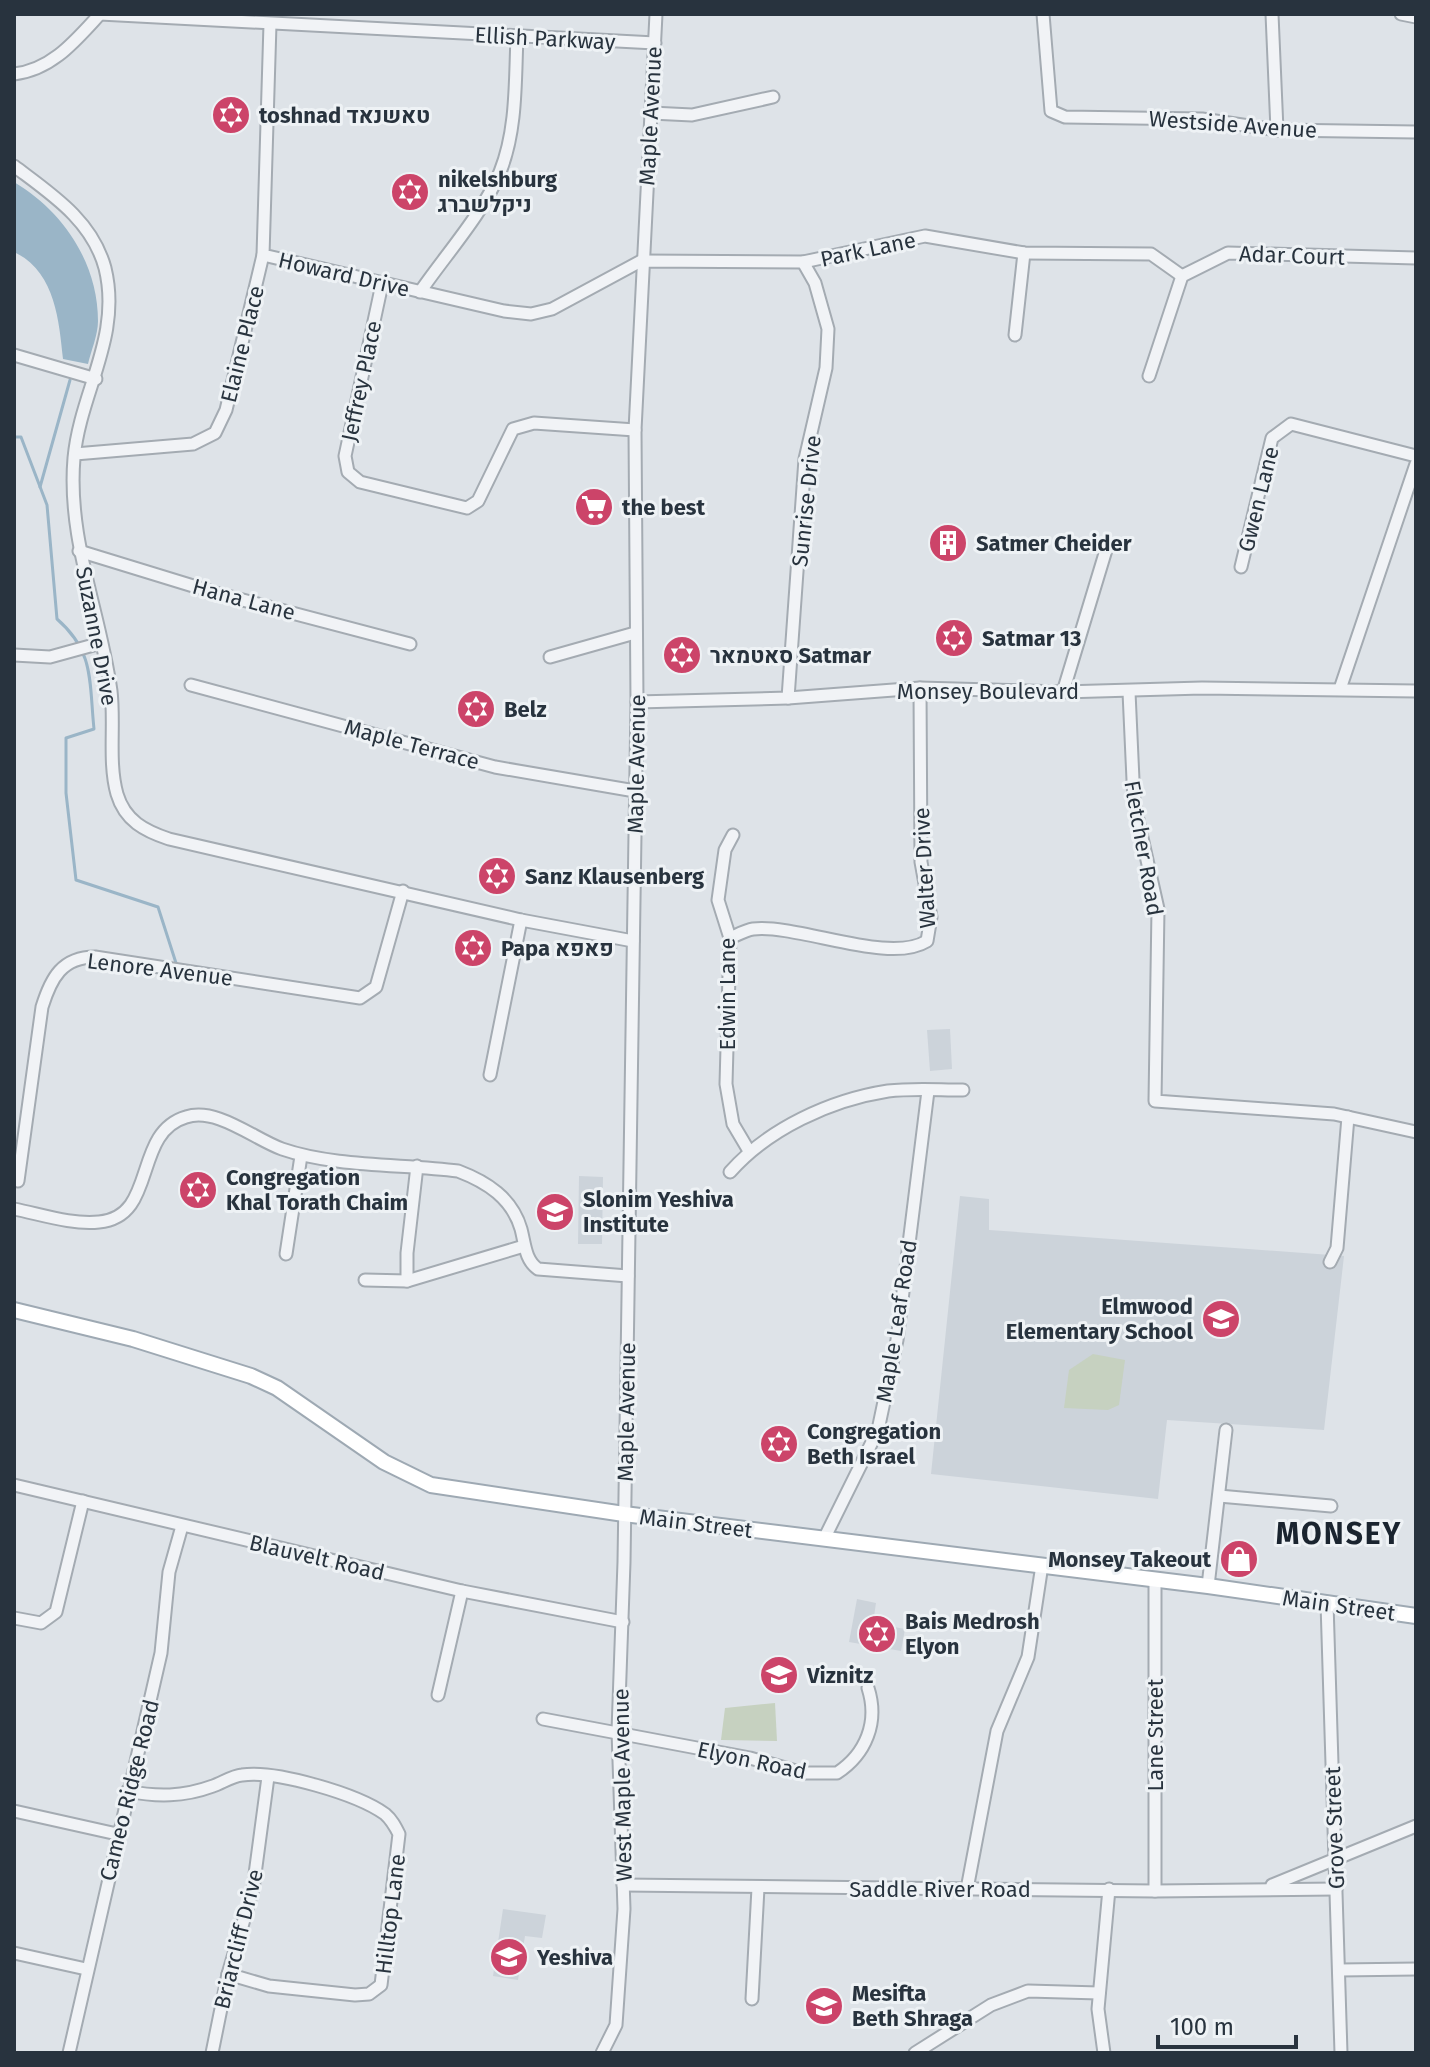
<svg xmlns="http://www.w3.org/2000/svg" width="1430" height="2067" font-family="'Fira Sans',Heebo,sans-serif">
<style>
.built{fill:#ccd3da}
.green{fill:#c6d1c0}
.water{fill:#9ab5c7}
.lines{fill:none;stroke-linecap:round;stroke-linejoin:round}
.stream{stroke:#9ab5c7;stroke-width:3}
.minor-casing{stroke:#a4abb2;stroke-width:15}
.major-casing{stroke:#9ea9b3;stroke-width:18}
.minor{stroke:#f1f3f6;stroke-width:11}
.major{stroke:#fff;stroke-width:14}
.labels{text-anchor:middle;stroke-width:6;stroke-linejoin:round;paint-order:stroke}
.street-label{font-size:22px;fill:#28333e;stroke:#eef2f5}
.poi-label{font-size:22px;font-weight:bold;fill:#28333e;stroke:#eef2f5;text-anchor:start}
.district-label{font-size:30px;font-weight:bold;letter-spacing:2px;fill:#1a242f;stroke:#eef2f5}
</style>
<rect width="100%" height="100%" fill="#dee3e8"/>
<g class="built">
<path d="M950,1029L952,1069L930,1071L927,1030Z"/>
<path d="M579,1176L603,1177L602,1244H578Z"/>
<path d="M960,1196L989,1199V1230L1344,1256L1324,1430L1167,1420L1158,1499L931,1474Z"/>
<path d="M857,1599L876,1603L873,1623L905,1629L901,1651L849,1642Z"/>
<path d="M503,1909L546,1915L542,1938L525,1936L518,1980L493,1976Z"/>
</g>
<g class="green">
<path d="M1093,1354L1125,1360L1119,1405L1108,1410L1064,1408L1069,1370Z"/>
<path d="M775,1703L777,1741L721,1740L725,1708Z"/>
</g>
<path class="water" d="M14,182C63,211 98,263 98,321C98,335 91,351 88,364L63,359C59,320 55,271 14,252Z"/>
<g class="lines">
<g class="stream">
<path d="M14,437H21L47,505L57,619C95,652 89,682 94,729L66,738V793L76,880L158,907L176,963"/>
<path d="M40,487L70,380"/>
</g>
<defs>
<g id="minor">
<path d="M100,14L655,43"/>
<path d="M1043,14L1051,111L1065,117L1202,119L1277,130L1416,132"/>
<path d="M1272,14L1277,130"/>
<path d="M1401,14L1416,17"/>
<path d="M270,24L263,255L504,311L531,314L552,309L641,261L803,262L925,236L1024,253L1151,254L1182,276"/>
<path d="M14,74C52,70 76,40 100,14"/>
<path d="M651,113L692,115L773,97"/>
<path d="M14,166C51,194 92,220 105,268C122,337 80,392 74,458C67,539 100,611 111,691C115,724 108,762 117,794C125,821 145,831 169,839L521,920L633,941"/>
<path d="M382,284L345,456L348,472L360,482L467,508L478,501L513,429L534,423L635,430"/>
<path d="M420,292C446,254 482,215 500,172C517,130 515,81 517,37"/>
<path d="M1015,335L1024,253"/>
<path d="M14,355L96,379"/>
<path d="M1149,376L1182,276L1228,253L1416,258"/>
<path d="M75,454L193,444L215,433L226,410L263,255"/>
<path d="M79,551L216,593L410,644"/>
<path d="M1241,567L1272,438L1291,424L1416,456"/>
<path d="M14,655L50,657L101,643"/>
<path d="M550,657L635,633"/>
<path d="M191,685L495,767L635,791"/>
<path d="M1340,689L1416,464"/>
<path d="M1063,692L1106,550"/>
<path d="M1129,692L1134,802L1158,909L1155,1101L1334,1114L1416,1132"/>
<path d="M788,698L805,459L826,368L828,329L815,283L803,262"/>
<path d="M637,702L788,698L920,688L1063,692L1202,688L1416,691"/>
<path d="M733,835L725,850L718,900L730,938L726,1084L733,1124L749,1151"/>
<path d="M730,938C737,935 746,930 753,929C799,924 889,965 927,941L931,917L921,862L920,688"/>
<path d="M490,1075L521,920"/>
<path d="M730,1172C768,1129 830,1100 888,1091C912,1088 938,1090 963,1090"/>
<path d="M18,1181L42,1007C51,978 62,957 95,957L360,998L376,987L403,891"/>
<path d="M14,1209C40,1214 72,1225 99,1222C158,1217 132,1133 186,1117C217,1107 254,1139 282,1149C334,1167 403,1164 458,1171C487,1182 512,1198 521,1229C525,1244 525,1260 538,1269L628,1276"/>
<path d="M286,1254L301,1156"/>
<path d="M1330,1262L1337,1248L1348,1117"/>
<path d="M365,1280L407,1281L524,1246"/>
<path d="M407,1281V1253L417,1166"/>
<path d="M14,1485L462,1591L623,1622"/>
<path d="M1219,1496L1331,1506"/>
<path d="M824,1539L878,1430L897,1340L928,1091"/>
<path d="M1208,1586L1226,1430"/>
<path d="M1327,1603L1341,2053"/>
<path d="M14,1618L41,1623L56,1612L83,1501"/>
<path d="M438,1695L462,1591"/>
<path d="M543,1719L750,1758L803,1773H837C866,1754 879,1722 868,1688"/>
<path d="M127,1791C157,1797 183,1797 213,1786C222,1783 232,1776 242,1775C276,1770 357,1794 385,1814C392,1820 395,1826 399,1834L381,1985L369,1994L355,1995L269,1986L228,1974"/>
<path d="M14,1811L117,1834"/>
<path d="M623,1885L1155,1891L1336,1889"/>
<path d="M1272,1885L1416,1826"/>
<path d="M967,1889L997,1731L1028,1657L1042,1565"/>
<path d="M1155,1891V1580"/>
<path d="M14,1953L86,1969"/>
<path d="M1340,1970L1416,1969"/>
<path d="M752,1999L758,1888"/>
<path d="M69,2053L161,1653L169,1572L182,1526"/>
<path d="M212,2053L228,1974L253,1889L268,1777"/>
<path d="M602,2053L616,2025L624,1909L618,1731L624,1562L637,702L635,430L656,14"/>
<path d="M915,2053L991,2005L1028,1991L1099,1993"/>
<path d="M1104,2053L1098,2009L1109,1889"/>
</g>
<path id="major" d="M14,1310L133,1339L251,1376L277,1388L384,1462L431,1485L624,1514L1208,1586L1416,1616"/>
</defs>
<use href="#minor" class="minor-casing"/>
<use href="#major" class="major-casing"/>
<use href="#minor" class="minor"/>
<use href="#major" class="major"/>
</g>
<defs>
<symbol id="synagogue-disc" viewBox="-11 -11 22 22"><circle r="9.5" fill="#cc4469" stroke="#eef2f5"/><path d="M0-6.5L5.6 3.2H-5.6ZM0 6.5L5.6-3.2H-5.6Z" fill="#fff"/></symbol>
<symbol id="supermarket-disc" viewBox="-11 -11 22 22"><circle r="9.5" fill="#cc4469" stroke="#eef2f5"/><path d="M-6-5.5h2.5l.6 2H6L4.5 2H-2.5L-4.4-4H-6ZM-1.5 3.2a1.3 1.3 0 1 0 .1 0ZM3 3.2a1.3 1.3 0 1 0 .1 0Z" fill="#fff"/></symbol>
<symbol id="building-disc" viewBox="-11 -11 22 22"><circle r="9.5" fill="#cc4469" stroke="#eef2f5"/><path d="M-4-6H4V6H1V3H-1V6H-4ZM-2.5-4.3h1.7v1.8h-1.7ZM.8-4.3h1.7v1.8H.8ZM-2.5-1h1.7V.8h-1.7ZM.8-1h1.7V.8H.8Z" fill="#fff"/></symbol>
<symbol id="school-disc" viewBox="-11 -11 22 22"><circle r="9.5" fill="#cc4469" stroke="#eef2f5"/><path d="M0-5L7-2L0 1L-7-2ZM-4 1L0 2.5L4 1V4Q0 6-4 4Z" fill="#fff"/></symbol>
<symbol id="shop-disc" viewBox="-11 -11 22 22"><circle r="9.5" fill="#cc4469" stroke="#eef2f5"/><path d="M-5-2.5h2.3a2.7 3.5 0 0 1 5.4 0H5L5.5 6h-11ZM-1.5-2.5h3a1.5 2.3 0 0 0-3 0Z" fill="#fff"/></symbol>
</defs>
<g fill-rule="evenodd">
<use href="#synagogue-disc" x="209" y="93" width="44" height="44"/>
<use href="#synagogue-disc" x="388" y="170" width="44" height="44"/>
<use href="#supermarket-disc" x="572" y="485" width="44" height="44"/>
<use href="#building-disc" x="926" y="521" width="44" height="44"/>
<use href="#synagogue-disc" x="932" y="616" width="44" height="44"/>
<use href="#synagogue-disc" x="660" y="633" width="44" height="44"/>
<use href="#synagogue-disc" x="454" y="687" width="44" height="44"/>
<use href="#synagogue-disc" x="475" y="854" width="44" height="44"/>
<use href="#synagogue-disc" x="451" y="926" width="44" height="44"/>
<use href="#synagogue-disc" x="176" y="1168" width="44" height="44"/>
<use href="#school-disc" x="533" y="1190" width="44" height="44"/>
<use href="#school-disc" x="1199" y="1297" width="44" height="44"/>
<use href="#synagogue-disc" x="757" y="1422" width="44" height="44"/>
<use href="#shop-disc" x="1217" y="1537" width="44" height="44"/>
<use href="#synagogue-disc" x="855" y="1612" width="44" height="44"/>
<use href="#school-disc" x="757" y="1653" width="44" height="44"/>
<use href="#school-disc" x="487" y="1935" width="44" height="44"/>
<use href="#school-disc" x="802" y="1984" width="44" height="44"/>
</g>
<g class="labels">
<g class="street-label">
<text transform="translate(545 38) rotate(3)" y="8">Ellish Parkway</text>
<text transform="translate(650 116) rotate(-87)" y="8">Maple Avenue</text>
<text transform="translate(1233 124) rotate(4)" y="8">Westside Avenue</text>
<text transform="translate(868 249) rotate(-12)" y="8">Park Lane</text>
<text transform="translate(1292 255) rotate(2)" y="8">Adar Court</text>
<text transform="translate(344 274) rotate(13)" y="8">Howard Drive</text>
<text transform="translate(242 344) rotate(-76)" y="8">Elaine Place</text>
<text transform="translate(361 381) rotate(-78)" y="8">Jeffrey Place</text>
<text transform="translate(1258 499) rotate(-76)" y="8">Gwen Lane</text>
<text transform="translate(806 501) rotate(-84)" y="8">Sunrise Drive</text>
<text transform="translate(244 599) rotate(15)" y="8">Hana Lane</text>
<text transform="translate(97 636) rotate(79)" y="8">Suzanne Drive</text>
<text x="988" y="699">Monsey Boulevard</text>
<text transform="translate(412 744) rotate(15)" y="8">Maple Terrace</text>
<text transform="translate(636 764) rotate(-89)" y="8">Maple Avenue</text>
<text transform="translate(1144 848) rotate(80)" y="8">Fletcher Road</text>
<text transform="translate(924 868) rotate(-93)" y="8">Walter Drive</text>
<text transform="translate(160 969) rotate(7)" y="8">Lenore Avenue</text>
<text transform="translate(727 994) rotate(-90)" y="8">Edwin Lane</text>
<text transform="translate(896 1321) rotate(-81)" y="8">Maple Leaf Road</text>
<text transform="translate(626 1412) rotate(-89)" y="8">Maple Avenue</text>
<text transform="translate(696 1523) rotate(7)" y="8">Main Street</text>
<text transform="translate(317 1557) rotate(13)" y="8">Blauvelt Road</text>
<text transform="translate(1339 1605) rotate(8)" y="8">Main Street</text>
<text transform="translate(1155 1735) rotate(-90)" y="8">Lane Street</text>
<text transform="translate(752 1760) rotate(12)" y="8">Elyon Road</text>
<text transform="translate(622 1785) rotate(-91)" y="8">West Maple Avenue</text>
<text transform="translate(129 1790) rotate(-76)" y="8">Cameo Ridge Road</text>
<text transform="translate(1334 1828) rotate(-92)" y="8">Grove Street</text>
<text x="940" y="1897">Saddle River Road</text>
<text transform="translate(390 1914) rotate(-83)" y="8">Hilltop Lane</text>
<text transform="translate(238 1939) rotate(-76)" y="8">Briarcliff Drive</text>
</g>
<g class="poi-label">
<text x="259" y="123">toshnad טאשנאד</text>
<text x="438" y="187">nikelshburg<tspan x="438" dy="25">ניקלשברג</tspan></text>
<text x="622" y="515">the best</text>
<text x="976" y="551">Satmer Cheider</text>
<text x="982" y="646">Satmar 13</text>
<text x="710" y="663">סאטמאר Satmar</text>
<text x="504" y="717">Belz</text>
<text x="525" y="884">Sanz Klausenberg</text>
<text x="501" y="956">Papa פאפא</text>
<text x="226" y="1185">Congregation<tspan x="226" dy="25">Khal Torath Chaim</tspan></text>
<text x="583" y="1207">Slonim Yeshiva<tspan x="583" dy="25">Institute</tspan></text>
<text x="1193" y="1314" text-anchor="end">Elmwood<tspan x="1193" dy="25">Elementary School</tspan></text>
<text x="807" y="1439">Congregation<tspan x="807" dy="25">Beth Israel</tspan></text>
<text x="1211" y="1567" text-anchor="end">Monsey Takeout</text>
<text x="905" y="1629">Bais Medrosh<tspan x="905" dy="25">Elyon</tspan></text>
<text x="807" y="1683">Viznitz</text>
<text x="537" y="1965">Yeshiva</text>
<text x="852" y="2001">Mesifta<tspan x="852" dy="25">Beth Shraga</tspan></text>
</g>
<g class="district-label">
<text x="1339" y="1544">MONSEY</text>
</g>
</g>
<rect width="1430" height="2067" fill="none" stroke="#28333e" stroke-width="32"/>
<path d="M1158 2035v12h138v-12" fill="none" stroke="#28333e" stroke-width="4"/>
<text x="1170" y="2035" font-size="24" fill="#28333e" stroke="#eef2f5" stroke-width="6" paint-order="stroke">100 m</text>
</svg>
